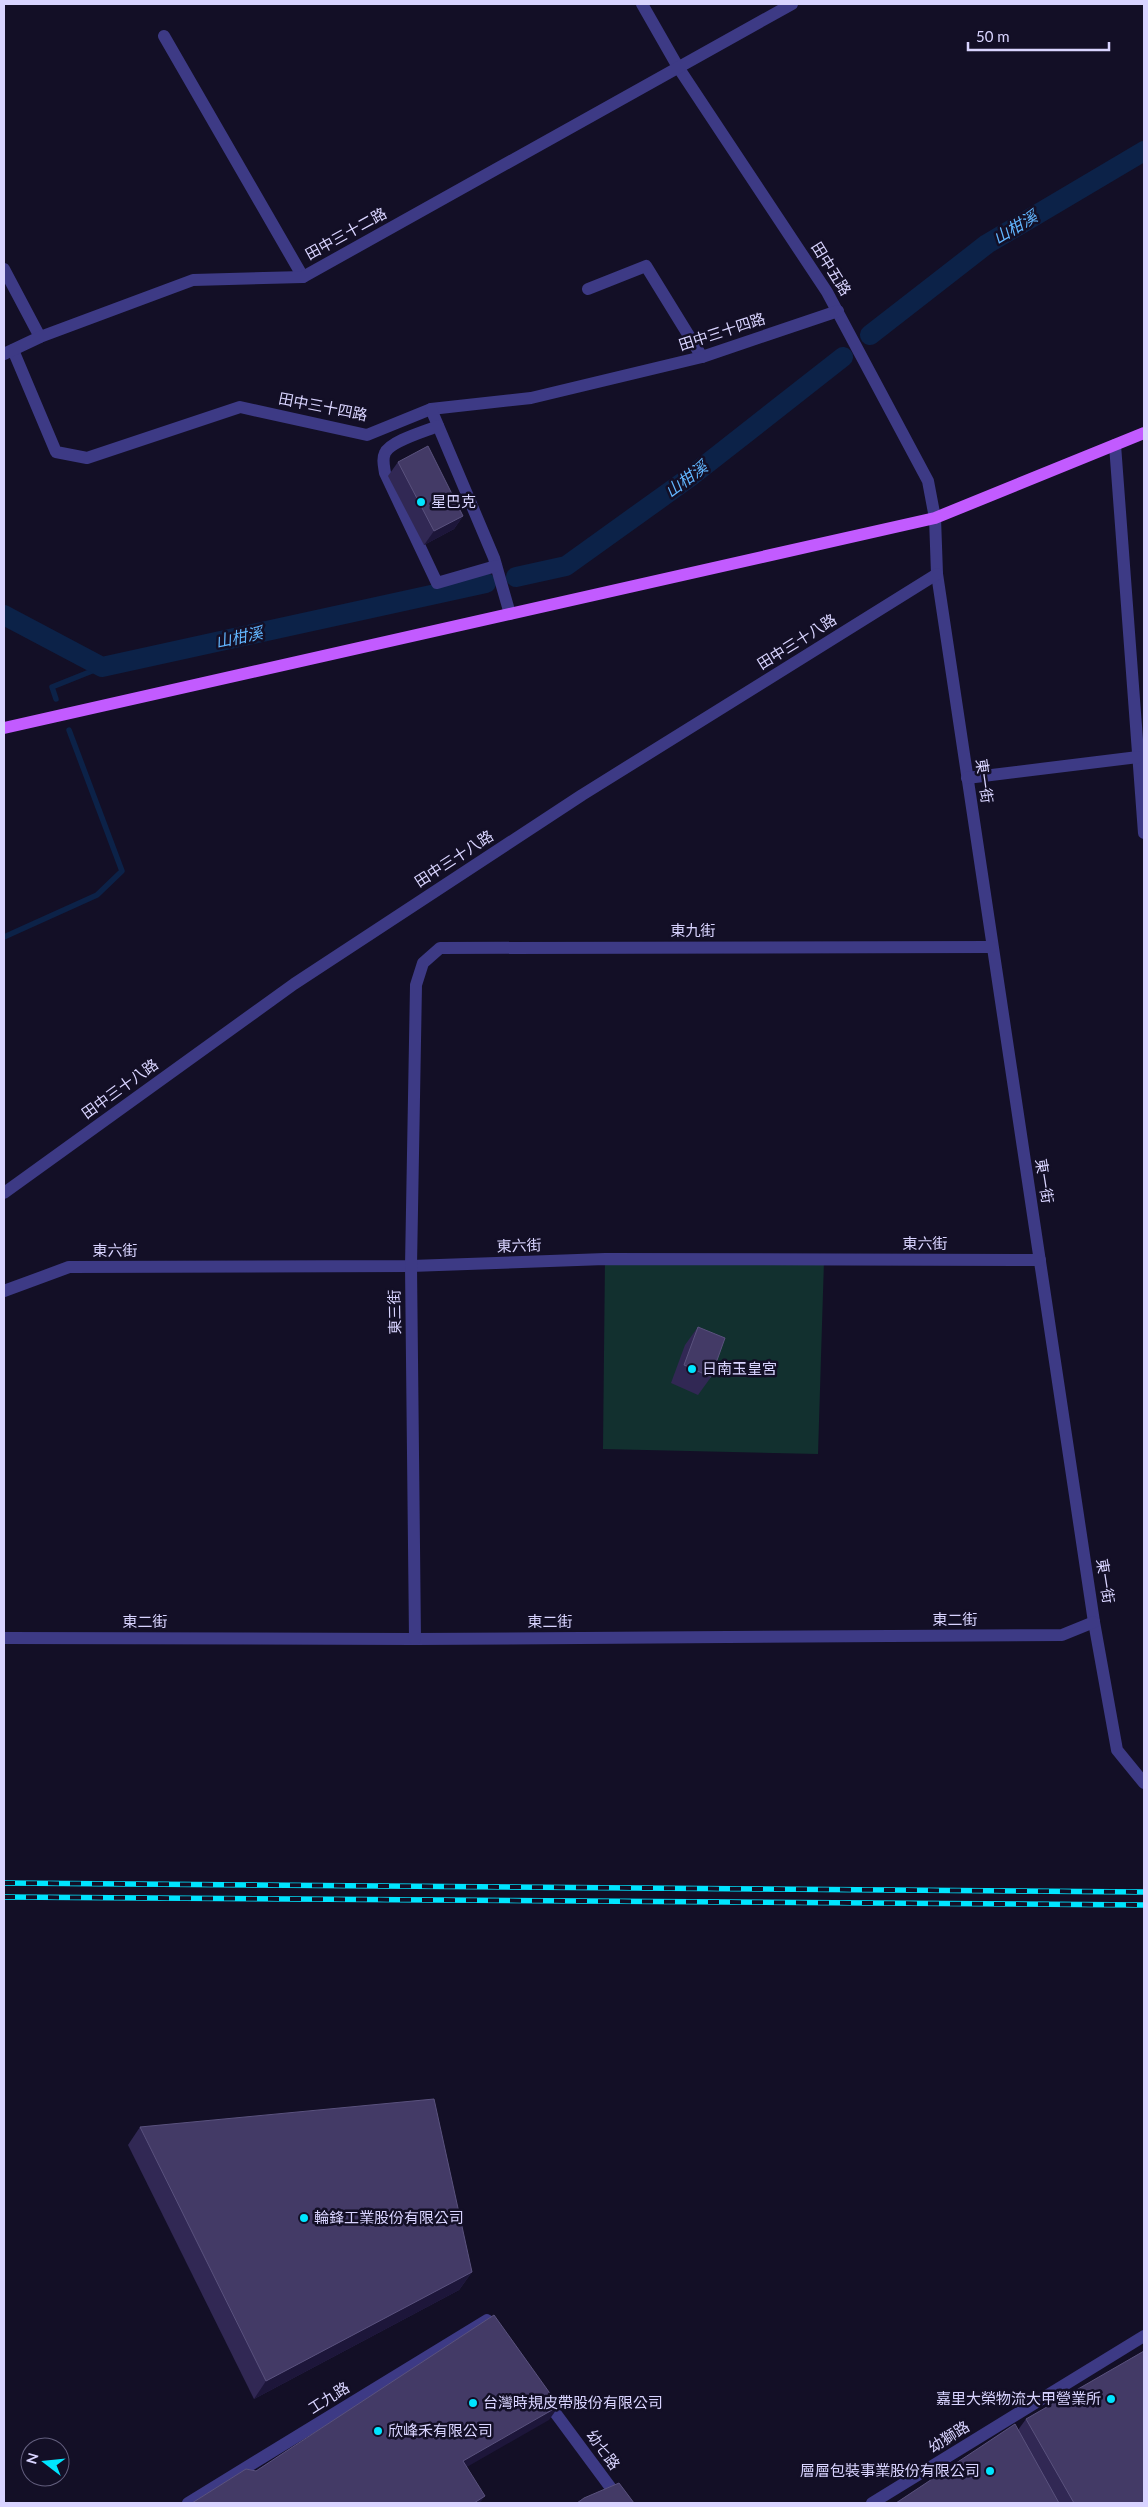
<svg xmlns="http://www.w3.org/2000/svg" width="1148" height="2507" font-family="Lato,'Noto Sans TC',sans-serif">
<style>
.green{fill:#12302f}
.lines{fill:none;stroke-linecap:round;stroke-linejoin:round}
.stream{stroke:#0c2248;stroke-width:5.5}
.canal{stroke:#0c2248;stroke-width:20}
.minor{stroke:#3d3a85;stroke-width:12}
.major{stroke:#c25bff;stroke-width:12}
.rail-casing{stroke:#00e5ff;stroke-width:5.5}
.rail{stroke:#130f26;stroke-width:4;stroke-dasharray:11;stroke-linecap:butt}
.wall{fill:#312854}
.shaded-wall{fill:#1d163a}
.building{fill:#433a66;stroke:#5a527e}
.poi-dot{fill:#00e5ff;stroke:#130f26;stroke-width:2}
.labels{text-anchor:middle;stroke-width:5;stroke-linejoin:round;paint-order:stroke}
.street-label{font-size:15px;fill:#d9d4ff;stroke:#130f26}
.poi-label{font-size:15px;fill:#d9d4ff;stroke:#130f26;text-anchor:start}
.water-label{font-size:16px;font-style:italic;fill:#62b6ff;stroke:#130f26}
</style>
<rect width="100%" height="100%" fill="#130f26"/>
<path class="green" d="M605,1259L824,1260L818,1454L603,1449Z"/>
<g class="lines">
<g class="stream">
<path d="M56,699L52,687L102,667"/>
<path d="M4,937L97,895L122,871L69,730"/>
</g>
<g class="canal">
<path d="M870,335L987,244L1144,151"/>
<path d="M516,577L566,566L690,477L843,357"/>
<path d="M4,615L102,667L486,583"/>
</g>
<g class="minor">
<path d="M642,4L678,67L827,292L928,481L935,518L937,574L1094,1622L1117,1750L1144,1783"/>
<path d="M164,36L303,277"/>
<path d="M4,269L40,337"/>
<path d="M588,289L646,266L702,357"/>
<path d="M13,350L56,452L87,458L240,407L367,435L431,409L531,398L702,357L838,311"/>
<path d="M4,354L40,337L193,280L303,277L792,4"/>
<path d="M431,409L494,558L510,614"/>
<path d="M438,426C426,431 390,441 385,453C382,459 384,466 385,473L437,583L496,566"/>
<path d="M1115,445L1144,833"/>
<path d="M967,778L1138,757"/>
<path d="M4,1193L294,984L582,795L937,574"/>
<path d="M4,1291L69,1267L411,1266L605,1259L1040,1260"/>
<path d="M4,1638L415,1639L1062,1635L1094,1622"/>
<path d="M415,1639L411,1266L416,985L423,963L440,948L992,947"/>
<path d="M545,2399L622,2503"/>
<path d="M188,2503L487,2320L488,2323"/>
<path d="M872,2503L1144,2336"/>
</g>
<path class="major" d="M4,728L935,518L1144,433"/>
<defs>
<g id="rail">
<path d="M4,1883L1144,1892"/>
<path d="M4,1897L1144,1905"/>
</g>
</defs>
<use href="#rail" class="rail-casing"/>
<use href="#rail" class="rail"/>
</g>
<g class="wall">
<path d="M398,462L463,516L454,529L424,545L388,476Z"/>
<path d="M698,1327L711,1377L698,1395L671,1383L685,1345Z"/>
<path d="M140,2127L472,2272L459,2290L254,2399L128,2145Z"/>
<path d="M1026,2419L1144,2503H896L1018,2430Z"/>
</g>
<g class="shaded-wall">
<path d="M463,516L454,529L424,545L434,531Z"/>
<path d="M472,2272L459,2290L254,2399L266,2381Z"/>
<path d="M559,2406L549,2420L453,2475L463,2461Z"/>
<path d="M485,2496L480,2503H474Z"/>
</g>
<g class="building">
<path d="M428,446L463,516L434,531L398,462Z"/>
<path d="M698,1327L725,1338L711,1377L684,1365Z"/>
<path d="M434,2099L472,2272L266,2381L140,2127Z"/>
<path d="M494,2315L559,2406L463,2461L485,2496L474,2503H192L246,2469L256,2471Z"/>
<path d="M1144,2351V2503H1074L1026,2419Z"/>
<path d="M1015,2424L1059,2503H896Z"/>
<path d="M619,2483L634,2503H577L584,2498Z"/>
</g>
<g class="poi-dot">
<circle cx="421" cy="502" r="5"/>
<circle cx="692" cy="1369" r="5"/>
<circle cx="304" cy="2218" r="5"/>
<circle cx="1111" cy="2399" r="5"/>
<circle cx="473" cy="2403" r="5"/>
<circle cx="378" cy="2431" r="5"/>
<circle cx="990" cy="2471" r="5"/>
</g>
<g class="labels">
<g class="street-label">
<text transform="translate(346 234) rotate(-29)" y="5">田中三十二路</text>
<text transform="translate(831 269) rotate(58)" y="5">田中五路</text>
<text transform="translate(722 332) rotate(-18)" y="5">田中三十四路</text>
<text transform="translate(323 407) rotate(11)" y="5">田中三十四路</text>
<text transform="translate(797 642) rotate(-32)" y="5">田中三十八路</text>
<text transform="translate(984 781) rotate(82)" y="5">東一街</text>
<text transform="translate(454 859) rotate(-33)" y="5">田中三十八路</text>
<text x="693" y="936">東九街</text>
<text transform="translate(120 1089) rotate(-36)" y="5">田中三十八路</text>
<text transform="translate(1044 1181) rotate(81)" y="5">東一街</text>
<text x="925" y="1249">東六街</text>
<text transform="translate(519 1246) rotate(-2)" y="5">東六街</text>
<text x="115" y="1256">東六街</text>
<text transform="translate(395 1312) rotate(-91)" y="5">東三街</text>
<text transform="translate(1105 1581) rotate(81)" y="5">東一街</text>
<text x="955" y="1625">東二街</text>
<text x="145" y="1627">東二街</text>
<text x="550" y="1627">東二街</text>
<text transform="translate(329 2398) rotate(-32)" y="5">工九路</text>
<text transform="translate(949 2437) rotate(-32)" y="5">幼獅路</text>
<text transform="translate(603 2450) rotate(54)" y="5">幼七路</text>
</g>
<g class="poi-label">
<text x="431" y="507">星巴克</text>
<text x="702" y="1374">日南玉皇宮</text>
<text x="314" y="2223">輪鋒工業股份有限公司</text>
<text x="1101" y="2404" text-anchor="end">嘉里大榮物流大甲營業所</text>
<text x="483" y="2408">台灣時規皮帶股份有限公司</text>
<text x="388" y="2436">欣峰禾有限公司</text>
<text x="980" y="2476" text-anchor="end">層層包裝事業股份有限公司</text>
</g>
<g class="water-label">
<text transform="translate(1015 227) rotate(-31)" y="6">山柑溪</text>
<text transform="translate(686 479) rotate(-37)" y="6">山柑溪</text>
<text transform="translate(239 637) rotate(-12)" y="6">山柑溪</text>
</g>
</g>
<rect width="1148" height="2507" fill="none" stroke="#d9d4ff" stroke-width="10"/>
<g transform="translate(45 2462) rotate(286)"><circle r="24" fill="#130f26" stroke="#625e7d"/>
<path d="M0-4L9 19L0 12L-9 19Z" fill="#00e5ff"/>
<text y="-8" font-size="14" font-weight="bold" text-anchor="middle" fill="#d9d4ff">N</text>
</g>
<path d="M968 42v8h141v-8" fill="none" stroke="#d9d4ff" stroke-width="2.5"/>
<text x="976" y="42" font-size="15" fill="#d9d4ff" stroke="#130f26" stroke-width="4" paint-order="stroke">50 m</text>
</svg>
